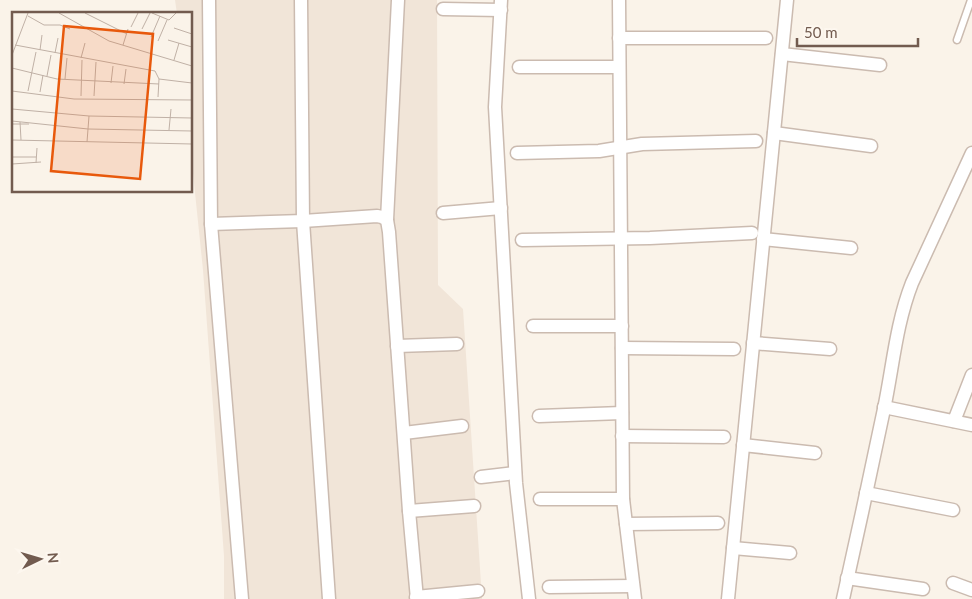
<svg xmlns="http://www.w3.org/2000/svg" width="972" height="599" font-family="Lato,sans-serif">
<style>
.residential{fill:#f1e5d8}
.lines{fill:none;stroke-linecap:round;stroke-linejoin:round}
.lane-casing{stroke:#cbbbb0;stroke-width:9}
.street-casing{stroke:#cbbbb0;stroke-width:15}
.lane{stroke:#fff;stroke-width:6}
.street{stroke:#fff;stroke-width:12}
.inset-road{fill:none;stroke:#c0b1a6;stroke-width:1}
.view{fill:#e8590c;fill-opacity:0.15;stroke:#e8590c;stroke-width:2.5}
.inset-edge{fill:none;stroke:#725b4f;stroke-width:2.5}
</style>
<rect width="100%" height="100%" fill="#faf3e9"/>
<path class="residential" d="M175,0H437L438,285L463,309L482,599H224V556L203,270L191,154V14H177Z"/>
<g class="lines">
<defs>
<path id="lane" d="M957,40L971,0"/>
<g id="street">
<path d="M209,0L211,224L242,599"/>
<path d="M301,0L303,221L329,599"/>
<path d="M501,0L495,107L516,483L529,599"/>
<path d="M619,0L623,499L635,599"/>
<path d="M443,9L501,10"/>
<path d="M619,38H766"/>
<path d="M782,54L880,65"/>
<path d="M519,67H619"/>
<path d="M774,133L871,146"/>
<path d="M517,153L599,151L642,144L756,141"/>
<path d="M443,213L501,208"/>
<path d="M387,220L398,0"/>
<path d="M211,224L303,221L377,216L382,217L387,220L389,232L409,511L417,599"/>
<path d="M763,239L851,248"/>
<path d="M522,240L650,238L752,233"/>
<path d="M533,326H622"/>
<path d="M753,343L830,349"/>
<path d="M397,346L457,344"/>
<path d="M622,348L734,349"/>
<path d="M884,407L972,425"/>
<path d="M539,416L622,413"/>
<path d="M954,421L972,375"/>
<path d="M404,433L462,426"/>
<path d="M622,436L724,437"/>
<path d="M743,445L815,453"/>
<path d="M481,477L515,473"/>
<path d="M866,493L953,510"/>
<path d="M540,499H623"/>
<path d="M409,511L474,506"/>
<path d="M626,524L718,523"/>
<path d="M733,548L790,553"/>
<path d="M847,578L923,589"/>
<path d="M953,583L972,590"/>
<path d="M549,587L633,586"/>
<path d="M416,597L478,591"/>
<path d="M728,599L787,0"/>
<path d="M843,599C857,536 871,472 884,409C893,366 896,324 912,283L972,153"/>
</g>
</defs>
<use href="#lane" class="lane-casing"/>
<use href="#street" class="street-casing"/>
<use href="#lane" class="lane"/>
<use href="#street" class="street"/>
</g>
<g transform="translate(12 12)">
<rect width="180" height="180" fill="#faf3e9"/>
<path class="inset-road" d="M47,1L97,29L180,54M73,1L115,22M140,1L157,8L164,1M16,4L32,13H48L58,17M119,15L126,1M162,16L180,22M130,17L138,1M139,25L148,4M156,28L180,35M146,29L155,8M3,33L143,59L147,67L146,85M111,33L116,17M28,38L30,23M43,41L46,26M0,43L16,1M69,46L73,31M162,48L167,31M0,56L45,67L147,72M35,64L39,43M53,67L55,46M147,67L180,71M99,71L101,54M112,72L114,57M0,79L62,87L180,88M16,79L24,40M28,80L31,63M69,84L70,48M82,84L84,50M0,97L77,104M0,109L76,117L180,119M8,110L9,128M0,112H17M157,118L159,97M0,128L180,132M75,130L77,104L180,106M0,145H24M24,151L25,136M0,152L29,150"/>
<path class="view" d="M52,14L141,22L128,167L39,159Z"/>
<rect width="180" height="180" class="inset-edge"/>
</g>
<g transform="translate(40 559) rotate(85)" stroke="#fdf7ef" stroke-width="4" paint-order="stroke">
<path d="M0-4L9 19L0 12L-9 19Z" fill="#725b4f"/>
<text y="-8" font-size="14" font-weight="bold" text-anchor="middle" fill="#725b4f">N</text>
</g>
<path d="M797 38v8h121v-8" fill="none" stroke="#725b4f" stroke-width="2.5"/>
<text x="804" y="38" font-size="15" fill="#725b4f" stroke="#fdf7ef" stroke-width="4" paint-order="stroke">50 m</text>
</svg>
